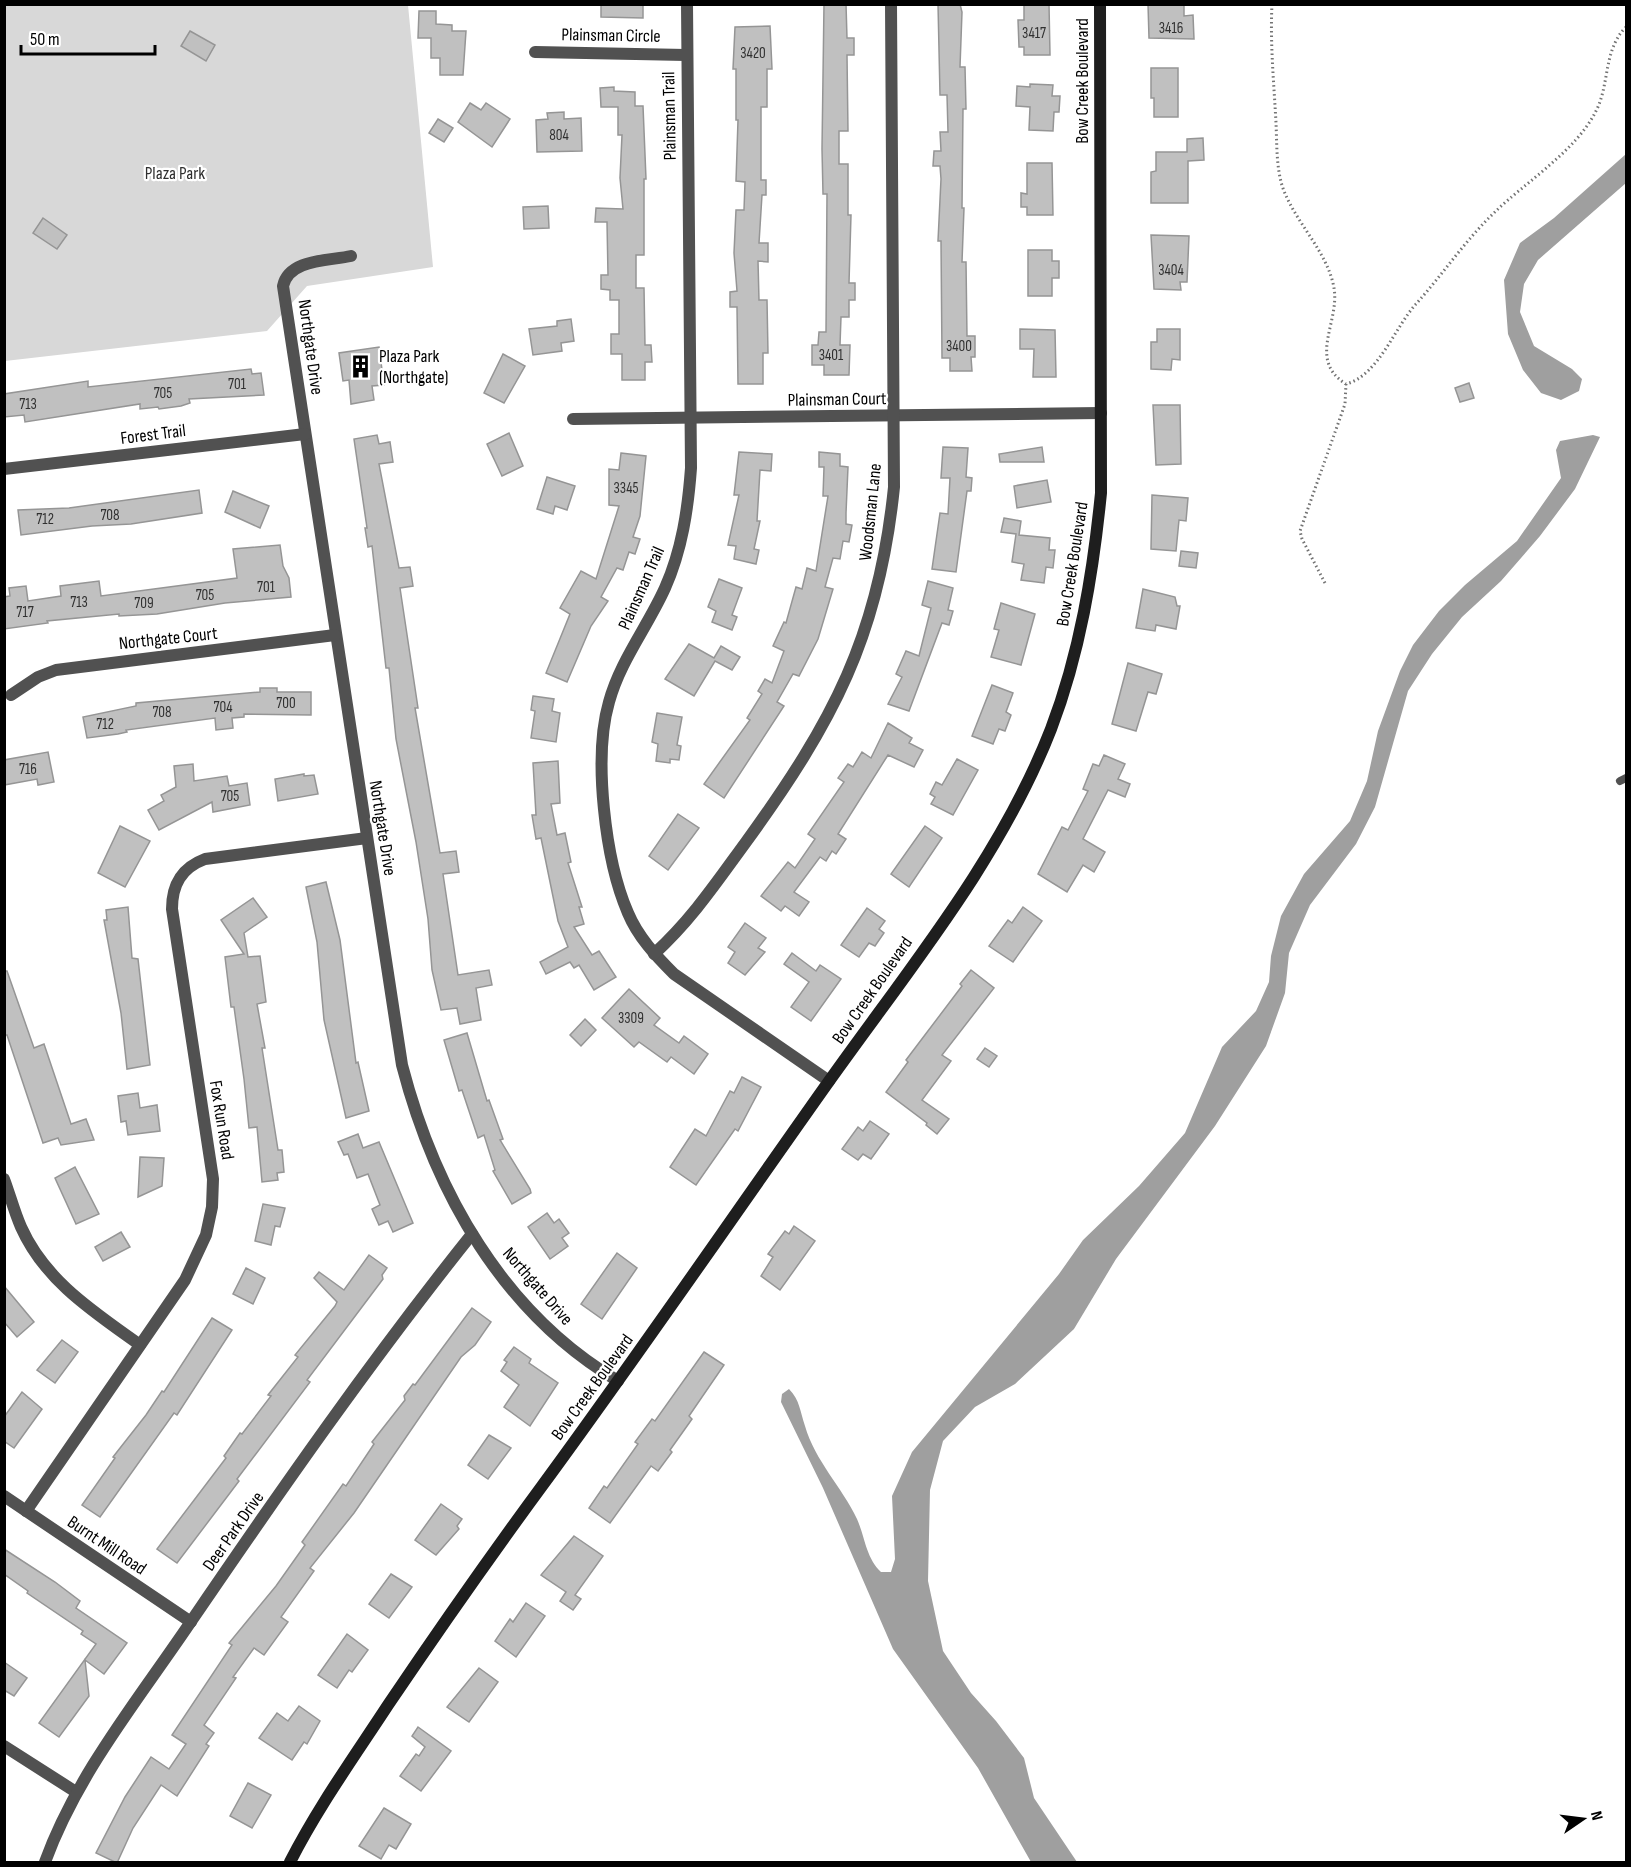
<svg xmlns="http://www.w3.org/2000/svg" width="1631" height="1867" font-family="'Sofia Sans Condensed',sans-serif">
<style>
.green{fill:#d8d8d8}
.water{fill:#9f9f9f}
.building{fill:#c0c0c0;stroke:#959595;stroke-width:1.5}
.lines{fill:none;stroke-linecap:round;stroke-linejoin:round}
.path{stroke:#737373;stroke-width:3;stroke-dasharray:1.5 3;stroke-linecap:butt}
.lane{stroke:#515151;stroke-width:8}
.street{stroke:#515151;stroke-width:12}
.secondary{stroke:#1e1e1e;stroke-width:12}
.labels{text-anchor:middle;stroke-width:4.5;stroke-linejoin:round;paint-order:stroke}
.number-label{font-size:15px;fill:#303030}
.street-label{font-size:18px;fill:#000;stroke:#fff}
.park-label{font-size:18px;fill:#2f2f2f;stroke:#fff}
.poi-label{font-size:18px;fill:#000;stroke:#fff;text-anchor:start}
</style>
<rect width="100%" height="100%" fill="#fff"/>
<path class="green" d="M4,5H408L433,267L307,286L267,331L5,361Z"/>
<g class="water">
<path d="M1626,154V183L1538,260L1524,284L1520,312L1534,346L1572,369L1582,379L1579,391L1561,400L1541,393L1523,370L1508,334L1504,280L1520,243L1554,218Z"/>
<path d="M1593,435L1600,437L1575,489L1540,536L1501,581L1462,617L1432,654L1408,691L1375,807L1356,844L1310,905L1289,953L1285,993L1266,1046L1215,1126L1116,1259L1074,1329L1015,1384L975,1407L943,1441L930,1490L928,1581L943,1651L971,1693L996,1721L1024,1758L1034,1798L1077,1862H1031L978,1768L893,1649L823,1488L781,1402L782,1394L789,1389C800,1400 800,1412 805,1426C815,1461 842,1487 857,1519C865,1537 866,1558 881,1572H891L895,1559L892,1496L912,1452L1059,1274L1083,1240L1139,1186L1185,1133L1222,1047L1256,1011L1269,982L1271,956L1281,916L1304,874L1350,821L1367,781L1378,731L1400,671L1413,645L1439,611L1465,585L1517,541L1561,478L1556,450L1560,441Z"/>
</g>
<g class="building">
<path d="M601,4H643V18L601,17Z"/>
<path d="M824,4H846L847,38H854V55H847L848,131H839V164H848V215H851L849,283H855V300H849V317H841L840,345H850L849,375H824V365H812V345H818L819,332H826L827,194H823L822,149Z"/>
<path d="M938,4H960L962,12L960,67H965L966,109H963L962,208H964L962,262H966L967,336H975V357H971L972,371H950V358H942L941,241H938L941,179L940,166H933L934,151H941L940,132H948L947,95H940Z"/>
<path d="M1024,4H1049L1050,55H1024V47H1019L1018,20H1024Z"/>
<path d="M1148,4H1184V16L1193,15L1194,39L1149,38Z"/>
<path d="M419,11H436V24L452,25V31H466L463,75H440V58H431V38H418Z"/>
<path d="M770,26L772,69H767V107H761V180H766V195H762L759,243H768V262L758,261L759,300H767L768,353H763V384H738L737,307H730V292L737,291L734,253L736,210H744L745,182L736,181L738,120H736V69H733L735,27Z"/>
<path d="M190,31L215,45L206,61L181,46Z"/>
<path d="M1151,68H1178V117H1154V98H1151Z"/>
<path d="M1030,84L1053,85L1052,96H1060L1059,112H1054L1053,131L1029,130L1030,107L1016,106L1017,86L1030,87Z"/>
<path d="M614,87V91L635,92V106H643L646,179H644V255H636V288H644L645,345H651L652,362H645V380H622V354H611V334H619V300H610V290L601,289V275H608L607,222H595L596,208L623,209L620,178L622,135H618V107H601L600,88Z"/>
<path d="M470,103L481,110L486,103L510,119L492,147L458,122Z"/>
<path d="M564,112V119L581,118L582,151L537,152L536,120L548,119L547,113Z"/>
<path d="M438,119L453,128L444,142L429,133Z"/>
<path d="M1203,138L1204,160L1188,161V203H1151V172L1156,171V152H1187V139Z"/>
<path d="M1027,163H1052L1053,215H1027V207H1021V193L1027,194Z"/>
<path d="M548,206L549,228L524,229L523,207Z"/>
<path d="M43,218L67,235L57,249L33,233Z"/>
<path d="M1151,235L1189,236L1187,282H1180L1181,290L1154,289Z"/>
<path d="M1028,250H1052V261H1059V278H1052V296H1028Z"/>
<path d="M571,319L574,341L561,343L562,351L533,355L529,329L557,326V321Z"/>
<path d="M1020,329L1055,330L1056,377H1033L1034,349H1020Z"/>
<path d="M1157,329H1180V360L1172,359L1171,370L1151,369V342H1157Z"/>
<path d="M379,347L384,385L372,386L374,400L351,404L349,380L343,381L339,353Z"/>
<path d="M503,354L525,366L504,403L484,393Z"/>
<path d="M251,369L252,374L261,373L264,395L189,399L190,403L181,406L159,409L158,407L140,409V404L25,422L24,415L4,417V394L88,381V387Z"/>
<path d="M1469,383L1474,398L1460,402L1455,388Z"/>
<path d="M1153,405H1180L1181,464L1156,465Z"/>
<path d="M509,433L523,466L502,476L487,444Z"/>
<path d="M377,435L379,444L390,442L393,462L379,464L399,568L410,567L413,586L400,588L418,708H415L440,853L456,851L459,872L443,874L458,975L489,970L492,985L476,988L481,1020L460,1024L457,1008L441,1010L432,970L428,919L416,842L396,739L389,668H386L372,546L368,547L365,528H367L354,439Z"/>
<path d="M943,447L968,448L966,477L972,478L971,491H967L956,572L932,569L940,513L948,514L950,478H941Z"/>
<path d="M1042,447L1044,462H1000L999,454Z"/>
<path d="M739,452L772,454L771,471L760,470L757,521H760L754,549L759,550L756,564L734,559L736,546L728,545L739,495H734Z"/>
<path d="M819,452L840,454V466L848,467L846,513V524L852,525L849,542L843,541L840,559L833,558L825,587L833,589L818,639L799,676L793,674L777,702L784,706L724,798L704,784L750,720L747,718L762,694L758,691L765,679L772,683L784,651L773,646L784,622L786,623L796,587L802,589L807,568L816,571L828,496H823L824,467H819Z"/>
<path d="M621,453L646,456L640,516L633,537L640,539L635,554L629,552L623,570L617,568L601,597L608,601L591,626L567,682L546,673L570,614L560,608L581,571L596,579L619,506L609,505V469L619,470Z"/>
<path d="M547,477L575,486L567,510L555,506L553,514L537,509Z"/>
<path d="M1047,480L1051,502L1017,508L1014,486Z"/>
<path d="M199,490L202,513L131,524L92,526L21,535L18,510L69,508Z"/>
<path d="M233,491L269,506L260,528L225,512Z"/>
<path d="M1152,495L1188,498L1186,521L1179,520L1176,551L1151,549Z"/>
<path d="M1004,518L1021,521L1019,535L1050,538L1049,550H1055L1053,568L1046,567L1044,583L1021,580L1024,564L1012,562L1016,534L1001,532Z"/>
<path d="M280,545L283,566L289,578L291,597L225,603L157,614L119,616V614L47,621L48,623L4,629V597L10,596L9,588L26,586L28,601L61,596L60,586L99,581L101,596L237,578L233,549Z"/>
<path d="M1181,551L1198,553L1196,568L1179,566Z"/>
<path d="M719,579L742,588L732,615L737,617L732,630L712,622L716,611L708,607Z"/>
<path d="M928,581L953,588L948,610L953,611L949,625L942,623L909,711L888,704L902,677L896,674L906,651L919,656L931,608L922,605Z"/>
<path d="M1143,589L1175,597L1177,606H1180L1176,629L1156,625L1155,631L1136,628Z"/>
<path d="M1001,603L1035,614L1021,665L991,657L999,630L994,629Z"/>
<path d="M689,644L714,658L721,646L740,657L732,670L715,661L694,696L665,679Z"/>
<path d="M1128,663L1162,674L1156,694L1148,692L1136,731L1112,724Z"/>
<path d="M992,685L1013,693L1006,712L1011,715L1005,731L999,729L993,744L972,736Z"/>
<path d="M260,688H277V692H311V715L244,714V717L232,718L233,728L216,730L215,718L126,730L127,732L118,734L87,738L83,717L136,706V703L260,692Z"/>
<path d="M533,696L554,699L552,711L560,713L556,742L531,738L535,711L531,710Z"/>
<path d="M657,713L682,717L677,745L681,746L679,760L670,759V763L656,761L658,744L652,742Z"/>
<path d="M888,723L912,738L909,743L923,750L914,767L888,755L838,834L846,839L836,854L832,851L826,861L820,857L794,892L809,902L799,916L785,906L781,911L761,896L788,862L795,868L815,839L808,834L844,782L838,778L848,764L853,767L862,752L871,758Z"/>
<path d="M48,752L54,782L38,785L37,779L4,785V760Z"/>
<path d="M1104,755L1125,764L1118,779L1130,784L1125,797L1108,790L1083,839L1105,852L1094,872L1083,865L1067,892L1038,874L1062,827L1068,830L1088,791L1083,789L1093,764L1099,766Z"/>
<path d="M957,759L978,770L953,815L931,804L935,797L930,794L936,782L942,785Z"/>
<path d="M558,761L560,803L551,804L557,835L565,833L571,862L568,863L582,907H579L584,924L574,927L592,955L599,951L616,977L594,990L579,965L574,968L570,962L546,974L540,962L568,947L558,921L541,838L536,839L532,815H536L533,763Z"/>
<path d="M193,764L194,781L227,776L229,786L247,783L250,805L213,812L212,802L159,830L148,810L164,801L161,795L176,787L174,766Z"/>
<path d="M304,774V776L314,775L318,794L278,801L275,779Z"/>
<path d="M678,814L699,828L668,870L649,856Z"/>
<path d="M120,826L150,841L125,887L98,873Z"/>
<path d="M925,826L942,838L909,887L891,874Z"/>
<path d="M326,882L340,940L356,1063L358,1062L369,1111L346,1118L324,1020L317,942L306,887Z"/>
<path d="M253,898L267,917L244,933L248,957L260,956L266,1002L257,1004L265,1048H262L278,1150H282L284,1172L277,1173L278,1180L262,1182L257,1127L249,1128L244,1079L234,1007H231L225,957L244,954L221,920Z"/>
<path d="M128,907L132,958L138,959L150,1065L127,1069L121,1013L104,920H107L106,910Z"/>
<path d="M1023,907L1042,921L1013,962L989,946L1008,920L1012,923Z"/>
<path d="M867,908L885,921L879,929L884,933L875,946L869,943L859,957L841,945Z"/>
<path d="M745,923L766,938L758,948L765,952L745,975L728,963L735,952L728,947Z"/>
<path d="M792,953L816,971L820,965L841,979L811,1021L791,1007L809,982L784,964Z"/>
<path d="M971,970L994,988L942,1055L951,1061L922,1100L949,1119L937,1134L926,1125L927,1123L886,1092L908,1062L906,1060L962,986L960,984Z"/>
<path d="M4,971H7L34,1048L44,1044L71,1124L86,1119L94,1140L61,1145L58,1138L43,1143L7,1035H4Z"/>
<path d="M629,989L660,1018L654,1025L679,1043L684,1036L708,1054L694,1074L671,1057L667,1062L639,1042L634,1047L602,1018Z"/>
<path d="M585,1019L596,1030L581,1046L570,1035Z"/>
<path d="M467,1033L487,1101L489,1100L503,1139L500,1140L530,1189L531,1193L512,1204L493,1171L495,1170L484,1135L478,1138L462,1090L459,1091L444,1040Z"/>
<path d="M985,1048L997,1056L989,1067L977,1059Z"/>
<path d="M742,1077L761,1087L738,1131L735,1129L696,1185L670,1167L695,1129L706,1136L730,1091L734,1093Z"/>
<path d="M138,1093L140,1108L157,1105L160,1131L128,1135L126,1121L121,1122L118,1096Z"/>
<path d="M870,1121L889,1134L871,1159L863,1154L858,1160L842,1149L858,1127L863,1131Z"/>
<path d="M358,1134L363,1148L379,1142L413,1223L393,1232L388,1221L379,1225L372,1209L380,1205L368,1174L357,1178L348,1154L344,1155L338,1142Z"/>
<path d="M140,1157L164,1158L162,1186L138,1197Z"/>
<path d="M75,1167L99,1214L76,1224L55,1178Z"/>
<path d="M263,1204L285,1208L280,1227L275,1226L271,1245L255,1241Z"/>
<path d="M547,1213L554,1223L559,1219L569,1233L562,1238L568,1246L550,1259L528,1227Z"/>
<path d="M794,1226L815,1241L780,1290L761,1276L773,1257L768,1254L785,1231L789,1234Z"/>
<path d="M121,1232L130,1247L103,1261L95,1247Z"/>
<path d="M617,1253L637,1268L602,1319L581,1304Z"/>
<path d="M369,1255L387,1268L382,1275L383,1279L307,1380L310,1382L237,1479L239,1481L177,1563L157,1549L226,1458L224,1456L240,1433L242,1434L271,1396L268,1395L298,1357L295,1355L335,1306L337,1302L314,1278L319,1272L344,1290Z"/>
<path d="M246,1268L265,1278L253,1304L233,1294Z"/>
<path d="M4,1286L34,1322L17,1337L4,1322Z"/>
<path d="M472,1308L491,1322L475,1345L461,1357L354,1513L310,1568L314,1571L281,1617L288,1622L264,1655L254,1648L233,1677L236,1678L204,1725L214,1733L206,1744L209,1746L177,1796L161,1785L133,1828L117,1863L96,1853L125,1797L151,1757L169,1769L186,1744L172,1735L232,1645L229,1643L276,1586L305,1545L302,1542L343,1484L346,1486L374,1444L372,1442L405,1400L404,1396L413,1384L415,1385Z"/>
<path d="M212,1318L232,1330L177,1415L174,1413L100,1517L82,1505L115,1458L113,1457L146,1415L162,1391L164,1392Z"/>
<path d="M62,1340L78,1352L55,1383L37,1370Z"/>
<path d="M514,1347L531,1359L529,1363L558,1383L530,1426L504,1407L519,1385L501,1371L507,1362L504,1360Z"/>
<path d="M704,1352L724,1365L689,1416L692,1419L670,1450L672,1452L658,1471L651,1466L610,1523L589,1508L604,1486L607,1488L638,1444L635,1442L652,1419L655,1421Z"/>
<path d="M22,1392L42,1409L14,1448L4,1441V1417Z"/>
<path d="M489,1435L511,1448L488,1479L468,1465Z"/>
<path d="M441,1504L462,1519L457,1526L459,1529L436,1555L415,1540Z"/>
<path d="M574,1536L603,1556L575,1595L581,1599L573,1610L560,1601L566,1592L541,1575Z"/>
<path d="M4,1549L55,1582L80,1601L76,1608L127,1643L104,1674L85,1660L89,1696L59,1737L39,1723L96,1644L81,1634L83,1631L27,1593L28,1591L4,1574Z"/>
<path d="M391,1574L412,1587L389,1618L369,1604Z"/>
<path d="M526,1603L545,1616L516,1657L495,1641L510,1619L513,1622Z"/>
<path d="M347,1634L368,1650L352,1672L349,1670L337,1688L318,1675Z"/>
<path d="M4,1662L27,1678L14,1696L4,1690Z"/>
<path d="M479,1668L498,1682L469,1722L447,1707Z"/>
<path d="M299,1706L320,1721L307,1744L304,1742L292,1760L259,1738L277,1713L288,1721Z"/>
<path d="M418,1727L451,1751L421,1791L400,1776L416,1754L419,1756L425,1747L412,1736Z"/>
<path d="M248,1783L271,1795L252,1828L230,1816Z"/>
<path d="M384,1808L411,1824L396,1849L389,1845L381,1859L359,1846Z"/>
</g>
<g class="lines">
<g class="path">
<path d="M1272,4C1270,44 1274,84 1276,123C1277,144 1276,171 1284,191C1297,224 1328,253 1334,288C1340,322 1307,360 1346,384C1378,376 1395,327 1416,304C1443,274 1467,238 1496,211C1527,181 1576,151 1596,111C1610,84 1603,50 1626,27"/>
<path d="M1325,583L1302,539L1300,531L1345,404L1346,384"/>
</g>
<path class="lane" d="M1620,781L1626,778"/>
<g class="street">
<path d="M687,4L691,468C688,509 682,550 665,588C648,626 620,661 609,702C593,757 605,860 628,913C638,937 656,956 674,974L829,1081"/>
<path d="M535,52L686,55"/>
<path d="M351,256C328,261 289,259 283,286L402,1065C435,1192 503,1313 618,1381"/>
<path d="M573,419L1101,413"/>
<path d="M4,469L305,434"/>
<path d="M11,695L38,677L56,670L335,635"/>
<path d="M654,954C692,919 716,883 746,842C833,722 879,636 894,487L891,4"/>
<path d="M4,1179C10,1195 14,1211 21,1227C45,1281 94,1312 140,1345"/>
<path d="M4,1496L191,1622"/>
<path d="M26,1511L185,1280L206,1235L212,1207L213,1179L172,909C172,885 181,868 205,859L367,838"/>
<path d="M4,1746L76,1792"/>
<path d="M45,1862C77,1774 138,1700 190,1623C280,1491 372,1359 472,1234"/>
</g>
<path class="secondary" d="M290,1862C318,1807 354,1757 388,1705C438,1631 489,1558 542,1486C639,1354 732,1218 827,1084C907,971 1000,860 1051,729C1080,653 1093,573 1101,493L1100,4"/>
</g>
<defs>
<symbol id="building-bare" viewBox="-9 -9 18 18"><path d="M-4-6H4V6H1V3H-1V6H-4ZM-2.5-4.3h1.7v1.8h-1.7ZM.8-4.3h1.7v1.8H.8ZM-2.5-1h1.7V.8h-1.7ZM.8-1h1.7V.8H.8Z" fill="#000" stroke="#fff" stroke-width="2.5" paint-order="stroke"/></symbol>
</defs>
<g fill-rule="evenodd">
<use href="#building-bare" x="344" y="350" width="33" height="33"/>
</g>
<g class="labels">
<g class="number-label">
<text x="1171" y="33">3416</text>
<text x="1034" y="38">3417</text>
<text x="753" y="58">3420</text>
<text x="559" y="140">804</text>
<text x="1171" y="275">3404</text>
<text x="959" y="351">3400</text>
<text x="831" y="360">3401</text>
<text x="237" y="389">701</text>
<text x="163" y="398">705</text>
<text x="28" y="409">713</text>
<text x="626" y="493">3345</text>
<text x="110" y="520">708</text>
<text x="45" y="524">712</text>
<text x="266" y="592">701</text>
<text x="205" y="600">705</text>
<text x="79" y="607">713</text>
<text x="144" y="608">709</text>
<text x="25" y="617">717</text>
<text x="286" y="708">700</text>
<text x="223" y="712">704</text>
<text x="162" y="717">708</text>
<text x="105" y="729">712</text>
<text x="28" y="774">716</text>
<text x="230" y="801">705</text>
<text x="631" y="1023">3309</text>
</g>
<g class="street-label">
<text transform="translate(611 35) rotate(1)" y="6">Plainsman Circle</text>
<text transform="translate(1082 81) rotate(-90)" y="6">Bow Creek Boulevard</text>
<text transform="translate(669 116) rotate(-91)" y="6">Plainsman Trail</text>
<text transform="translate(311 347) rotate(82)" y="6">Northgate Drive</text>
<text transform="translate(837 399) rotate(-1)" y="6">Plainsman Court</text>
<text transform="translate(153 434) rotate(-7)" y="6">Forest Trail</text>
<text transform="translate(870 512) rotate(-84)" y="6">Woodsman Lane</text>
<text transform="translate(1072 564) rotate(-81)" y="6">Bow Creek Boulevard</text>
<text transform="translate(641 588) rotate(-66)" y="6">Plainsman Trail</text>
<text transform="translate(168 638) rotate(-6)" y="6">Northgate Court</text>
<text transform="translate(383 828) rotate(81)" y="6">Northgate Drive</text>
<text transform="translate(872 990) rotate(-55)" y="6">Bow Creek Boulevard</text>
<text transform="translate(222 1120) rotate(81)" y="6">Fox Run Road</text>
<text transform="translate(538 1286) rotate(49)" y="6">Northgate Drive</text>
<text transform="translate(592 1387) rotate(-54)" y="6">Bow Creek Boulevard</text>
<text transform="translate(233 1531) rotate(-55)" y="6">Deer Park Drive</text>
<text transform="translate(107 1545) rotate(34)" y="6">Burnt Mill Road</text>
</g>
<g class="park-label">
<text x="175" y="179">Plaza Park</text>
</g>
<g class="poi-label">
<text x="379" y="362">Plaza Park<tspan x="379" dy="21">(Northgate)</tspan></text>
</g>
</g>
<rect width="1631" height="1867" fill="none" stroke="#000000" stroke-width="12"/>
<g transform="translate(1583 1819) rotate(76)" stroke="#ffffff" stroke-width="4.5" paint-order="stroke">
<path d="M0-4.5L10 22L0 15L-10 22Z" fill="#000000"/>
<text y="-9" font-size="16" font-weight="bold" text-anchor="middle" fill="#000000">N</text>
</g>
<path d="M21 45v9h134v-9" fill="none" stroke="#000000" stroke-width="3"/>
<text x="30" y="45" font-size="18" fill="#000000" stroke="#ffffff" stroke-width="4.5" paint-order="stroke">50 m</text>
</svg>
